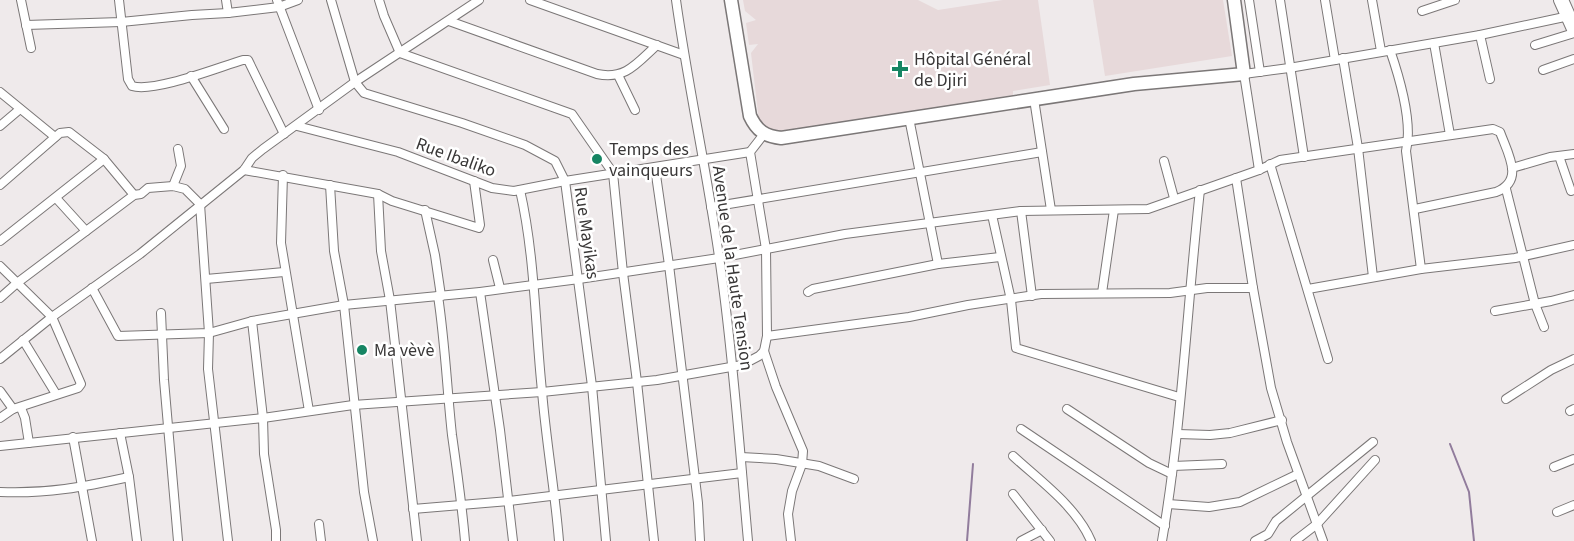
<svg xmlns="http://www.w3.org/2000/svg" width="1574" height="541" font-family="'Source Sans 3',sans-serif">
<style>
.built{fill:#e7d9da}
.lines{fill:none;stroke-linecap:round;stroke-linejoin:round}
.stream{stroke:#917c9c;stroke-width:2}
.street-casing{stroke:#7b7777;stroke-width:10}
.primary-casing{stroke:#7b7777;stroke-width:15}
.highway-casing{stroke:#7b7777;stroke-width:16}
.street{stroke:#fff;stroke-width:8}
.primary{stroke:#fff;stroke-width:12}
.highway{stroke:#fff;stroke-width:14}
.poi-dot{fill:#168563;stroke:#fff;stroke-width:2}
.labels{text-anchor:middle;stroke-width:5;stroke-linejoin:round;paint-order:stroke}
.poi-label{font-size:18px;fill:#393737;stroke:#fff;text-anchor:start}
.street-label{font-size:18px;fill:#393737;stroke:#fff}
</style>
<rect width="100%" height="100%" fill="#efeaeb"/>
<g class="built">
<path d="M743,0H918L938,10L1003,0H1038L1050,85L1013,91V95L1000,97L797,131L776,132L766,129L759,121L751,53L758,44L749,45L746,23L756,20L745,11Z"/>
<path d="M1093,0H1223L1232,56L1105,76Z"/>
</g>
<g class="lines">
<g class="stream">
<path d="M1450,444L1469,492L1474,541"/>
<path d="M967,541L973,464"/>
</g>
<defs>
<g id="street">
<path d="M21,0L31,48"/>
<path d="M119,0L128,79L132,86C154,93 219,67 243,60H248L284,134"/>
<path d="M226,0L228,13"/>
<path d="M277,0L319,110"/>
<path d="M331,0L355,82L364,93L462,123L525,145L555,161L565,181L592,386L606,541"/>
<path d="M379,0L384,16L400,53L572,114L613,173L623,273L637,382L654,541"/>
<path d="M530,0L684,55"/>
<path d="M676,0C689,93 710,185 722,278C734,366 740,453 748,541"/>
<path d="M1249,0L1260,72"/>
<path d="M1280,0L1304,157"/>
<path d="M1325,0L1335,60"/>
<path d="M1372,0L1381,51"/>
<path d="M1422,11L1455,0"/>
<path d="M449,21L597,74C626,80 637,63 657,45"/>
<path d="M26,25L121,22L192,15L228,13L279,7L298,0"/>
<path d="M1480,35L1490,79"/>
<path d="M1434,43L1450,135"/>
<path d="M1535,45L1574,33"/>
<path d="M1390,50C1400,79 1413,122 1406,151L1421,269"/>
<path d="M1343,58L1358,148L1373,277"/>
<path d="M1543,70L1574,59"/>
<path d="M618,75L635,110"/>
<path d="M191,76L224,129"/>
<path d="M0,92L55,137"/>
<path d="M1034,99L1051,210"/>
<path d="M909,118L938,264"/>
<path d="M0,126L20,109"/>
<path d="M297,126L398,152L492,188L514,191L565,181L750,152"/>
<path d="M1559,156L1571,191"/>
<path d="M1164,161L1174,198"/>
<path d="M1270,164L1328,359"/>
<path d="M655,168L669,265L698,503L700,541"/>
<path d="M1512,168L1550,157L1574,154"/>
<path d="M244,170L378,194L392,201L479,228L480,225L474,181"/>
<path d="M1259,170L1244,74L1289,68L1480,35L1569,16"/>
<path d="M283,175L281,243L309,411"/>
<path d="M1236,178L1253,288L1271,388L1287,442L1323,541"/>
<path d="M0,185L60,133L69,132L104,159L134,195"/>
<path d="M330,185L334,251L344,305L364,492L373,541"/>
<path d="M173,186L181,166L178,149"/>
<path d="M1506,189L1535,304L1544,327"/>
<path d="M520,190C535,256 535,324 542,391C546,441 555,491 559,541"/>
<path d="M378,194L381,251L390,300L417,541"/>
<path d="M56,198L86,231"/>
<path d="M711,207L1042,152"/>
<path d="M425,210L435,255L441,296"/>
<path d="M1021,211L1032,296"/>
<path d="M992,215L1011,300L1016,348L1179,397"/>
<path d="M0,241L104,159"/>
<path d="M493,260L500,288"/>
<path d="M0,266L52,317L81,384L78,388L13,409L0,418"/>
<path d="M206,279L284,272"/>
<path d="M92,288L118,336L209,333L252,321L344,305L480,292L579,279L719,258L845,234L1021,211L1148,209L1259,170L1280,160L1493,129L1500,132C1508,154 1525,181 1496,192L1415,209"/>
<path d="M1308,289L1421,269L1515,258L1574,245"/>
<path d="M480,292L500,430L513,541"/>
<path d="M808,292L813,289L938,264L1000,257"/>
<path d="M1102,293L1114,210"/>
<path d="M438,296C445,342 447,389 452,435C457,470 462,505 465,541"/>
<path d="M0,298L17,283L134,195L141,194L148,188L173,186L185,189L200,204L209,333L208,369L228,541"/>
<path d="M1495,311L1551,301L1574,295"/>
<path d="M161,313L164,380L178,541"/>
<path d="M252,321L263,418L264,454L276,530V541"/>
<path d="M767,336L909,317L968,305L1041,294L1170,293L1207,288H1253"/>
<path d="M23,340L56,394"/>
<path d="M764,351L776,387L803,451L802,464L792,491L788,514L791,541"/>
<path d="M0,359L52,317L140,254L244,170L252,158L263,149L355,82L479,0"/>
<path d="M0,391L13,409"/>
<path d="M1506,399L1551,370L1574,359"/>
<path d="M21,408L25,418L29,443"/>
<path d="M1067,409L1149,463L1172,474"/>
<path d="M1570,411L1574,409"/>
<path d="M1021,429L1165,526"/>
<path d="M120,433L129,477L137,541"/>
<path d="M1178,434L1210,435L1230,433L1282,420"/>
<path d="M73,437L92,541"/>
<path d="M0,446L263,418L353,405L542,392L657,380L742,365L759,356L764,351L767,336L766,249L750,152L764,134"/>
<path d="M1013,456C1040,481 1076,506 1091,541"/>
<path d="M741,457L776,459L819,466L854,479"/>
<path d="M1173,466L1222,464"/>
<path d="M1554,467L1574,459"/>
<path d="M0,492C46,494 84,487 129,477"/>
<path d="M1013,494L1050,541"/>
<path d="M1168,504L1209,507L1240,502L1298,474"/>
<path d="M413,509L509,501L742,473"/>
<path d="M1557,512L1574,505"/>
<path d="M319,524L321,541"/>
<path d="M1021,541L1042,530"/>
<path d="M1162,541C1182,425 1187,307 1200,190"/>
<path d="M1255,541L1268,534L1276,521L1373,442"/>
<path d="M1295,541L1317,524L1375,460"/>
</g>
<path id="primary" d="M731,0L750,116C757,131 765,136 781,138L1134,84L1244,74L1234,0"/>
<path id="highway" d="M1561,0L1574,29"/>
</defs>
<use href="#street" class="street-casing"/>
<use href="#primary" class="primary-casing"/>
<use href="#highway" class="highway-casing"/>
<use href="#street" class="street"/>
<use href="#primary" class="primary"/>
<use href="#highway" class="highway"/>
</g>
<g class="poi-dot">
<path d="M897 60h6v6h6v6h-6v6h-6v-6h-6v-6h6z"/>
<circle cx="597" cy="159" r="6"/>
<circle cx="362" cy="350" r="6"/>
</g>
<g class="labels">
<g class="poi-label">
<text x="914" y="65">Hôpital Général<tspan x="914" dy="21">de Djiri</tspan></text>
<text x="609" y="155">Temps des<tspan x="609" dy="21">vainqueurs</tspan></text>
<text x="374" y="356">Ma vèvè</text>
</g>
<g class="street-label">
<text transform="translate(456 157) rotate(20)" y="6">Rue Ibaliko</text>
<text transform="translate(587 233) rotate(82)" y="6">Rue Mayikas</text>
<text transform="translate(733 268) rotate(82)" y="6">Avenue de la Haute Tension</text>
</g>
</g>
</svg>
